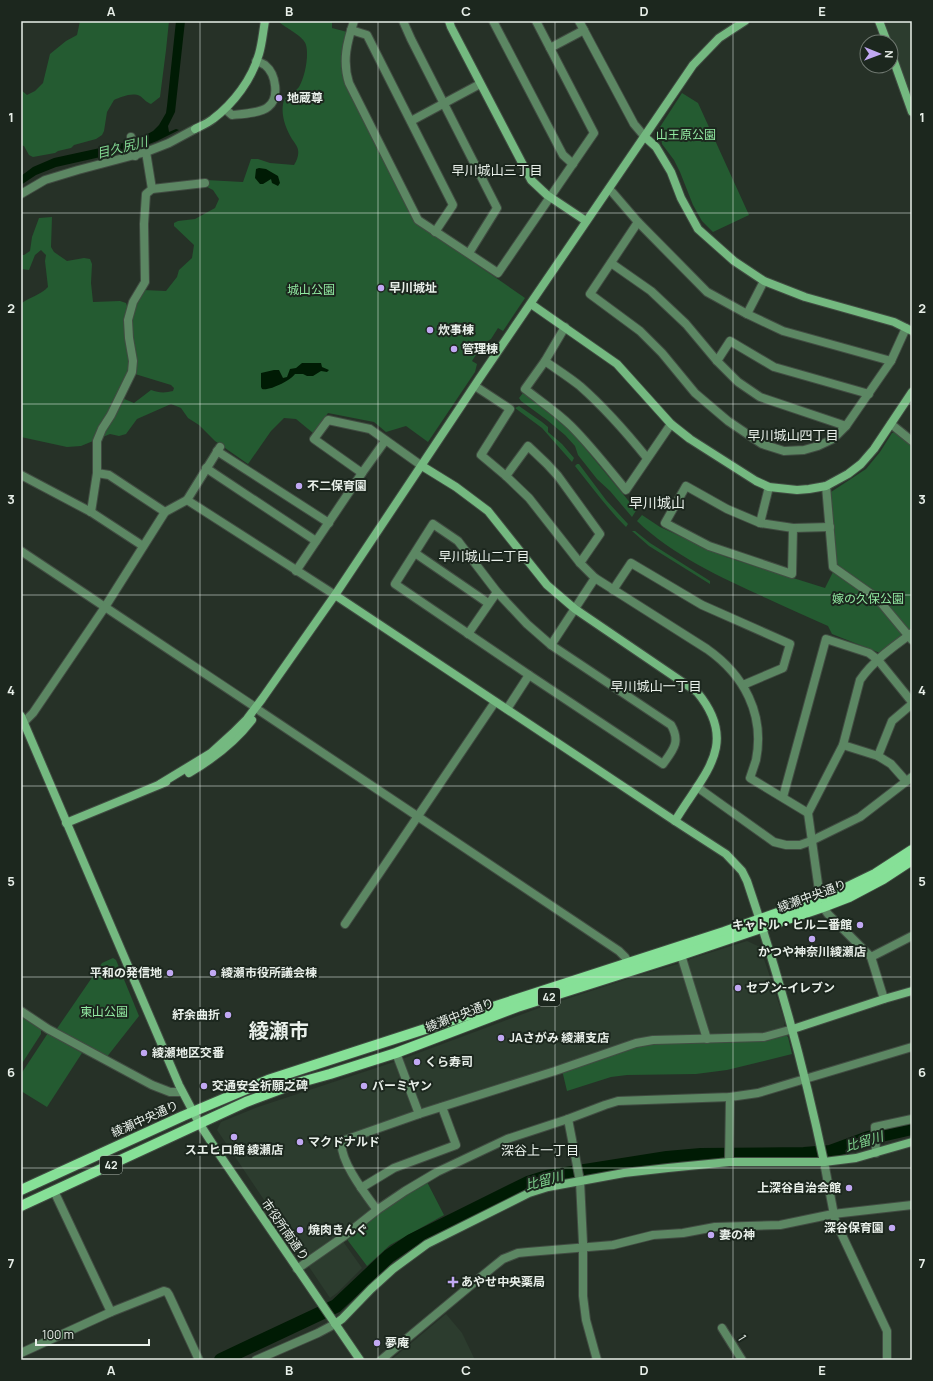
<svg xmlns="http://www.w3.org/2000/svg" width="933" height="1381" font-family="Manrope,'Noto Sans JP',sans-serif">
<style>
.built{fill:#2c3c2e}
.green{fill:#245b31;fill-rule:evenodd}
.water{fill:#001b04}
.lines{fill:none;stroke-linecap:round;stroke-linejoin:round}
.river{stroke:#001b04;stroke-width:14}
.street-casing{stroke:#414c42;stroke-width:10}
.secondary-casing{stroke:#414c42;stroke-width:10}
.primary-casing{stroke:#414c42;stroke-width:12}
.street{stroke:#5c8763;stroke-width:8}
.secondary{stroke:#74b980;stroke-width:8}
.primary{stroke:#86e097;stroke-width:10}
.grid{fill:none;stroke:#e8efe9;stroke-width:1;stroke-opacity:0.55}
.poi-dot{fill:#c1a8f3;stroke:#1c271e;stroke-width:1.5}
.labels{text-anchor:middle;stroke-width:4;stroke-linejoin:round;paint-order:stroke}
.shield{fill:#1c271e;stroke:#abb3ac;stroke-width:1}
.shield-label{font-size:11px;font-weight:bold;fill:#e8efe9}
.poi-label{font-size:12px;font-weight:bold;fill:#e8efe9;stroke:#1c271e;text-anchor:start}
.park-label{font-size:12px;fill:#91e8a1;stroke:#1c271e}
.street-label{font-size:12px;fill:#e8efe9;stroke:#1c271e}
.water-label{font-size:13px;font-style:italic;fill:#80d690;stroke:#1c271e}
.neighbourhood-label{font-size:13px;fill:#e8efe9;stroke:#1c271e}
.quarter-label{font-size:14px;fill:#e8efe9;stroke:#1c271e}
.town-label{font-size:20px;font-weight:bold;fill:#e8efe9;stroke:#1c271e}
.neatline{fill:none;stroke:#e8efe9;stroke-width:1.5}
.grid-label{font-size:13px;text-anchor:middle;font-weight:bold;fill:#e8efe9}
</style>
<rect width="100%" height="100%" fill="#263127"/>
<g class="built">
<path d="M885,21H912V100L885,25Z"/>
<path d="M747,941L760,947L785,1022L783,1028L771,1032L752,1034L677,1037L442,1107L341,1146L377,1210L342,1240L362,1268L337,1293L330,1298L217,1130L221,1122L258,1107L397,1061L539,1008L643,974L688,961L690,959Z"/>
<path d="M446,1314L462,1333L475,1360H391Z"/>
</g>
<g class="green">
<path d="M80,21H169L166,50L160,97L151,104C146,102 144,99 140,96C132,92 121,97 114,100L107,112L104,131L102,135L96,139L74,145L71,148L58,151L55,153L33,157L29,155L24,146L21,145V90L27,95L35,91L43,83L50,54L66,41L77,35Z"/>
<path d="M278,21H332V28L347,32L349,92L416,223L474,261L473,262L525,298L503,331L498,328L491,339L483,344L472,361L477,364L475,372L428,442L406,426L386,432L374,422L328,413L313,433L296,419L284,418L271,431L248,464L215,441L199,425L188,418L181,408L171,404L137,419L126,434L119,436L110,434L81,446L67,447L21,437V304C29,297 41,295 48,287L45,261L46,255L41,250L35,255L29,270L21,269V255H24L30,251L32,237L39,218L52,217L51,247L54,252L67,261L84,258L90,259L92,264L91,283L93,302L120,301L126,303L131,316L143,290L166,291L177,277L179,270L192,258L194,245L174,226V223L178,221L195,219L215,208L219,199L213,190L205,186L206,180L243,182L251,159H258L270,163L294,165C297,160 299,155 298,150C298,147 294,142 292,139C286,129 281,116 283,104C284,95 294,94 299,87C305,77 309,56 306,45C304,36 285,28 278,21ZM135,374L171,385L174,388L173,391C165,393 159,393 151,390L134,403L117,396Z"/>
<path d="M682,93L698,103L749,215L713,232L702,221L693,205L680,172L674,160L662,144L660,127Z"/>
<path d="M523,393L557,419L575,436L632,505L637,509L632,517L610,491L597,479L578,455L575,446L565,435L547,420L521,401L519,398Z"/>
<path d="M519,406L542,422L548,427V432L562,444L574,458L572,462L542,428L515,408Z"/>
<path d="M896,432L912,445V629H907L901,637L880,653L832,634L828,626C807,617 786,607 766,598C722,578 672,555 637,521L642,515L660,527L726,557L825,588L837,564L831,492L866,469L880,452L892,433Z"/>
<path d="M577,464H579L606,500L628,524L626,527C607,508 592,487 575,466Z"/>
<path d="M632,531H635L650,543L710,581V584L649,546Z"/>
<path d="M113,958L116,960L139,1016L106,1058L56,1030L102,963Z"/>
<path d="M21,1015L41,1029V1034L21,1065Z"/>
<path d="M48,1033L82,1053L47,1107L21,1091V1074Z"/>
<path d="M785,1034L788,1037L792,1054L727,1070L696,1074L627,1075L611,1077L567,1091L562,1070L643,1044Z"/>
<path d="M427,1182L444,1215L390,1245L367,1266L346,1238L403,1196Z"/>
</g>
<g class="water">
<path d="M176,21H185L175,112L168,126L169,132L176,129L179,130L157,141L136,149L56,167L36,175L21,185V176L33,167L54,158L137,140L153,131L159,125L166,113L167,106Z"/>
<path d="M259,168L266,169L278,176L280,183L278,186L272,183L271,179L263,184H260L255,178L256,169Z"/>
<path d="M302,363H321L322,367L329,370L327,372L321,371L313,376H307L303,374H295C291,380 270,391 262,389L261,387V373L274,370H279L283,378L287,377L290,369L296,368Z"/>
</g>
<g class="lines">
<path class="river" d="M221,1360L336,1306L389,1256L411,1241L528,1183L547,1177L667,1158L701,1155L804,1154L830,1152L868,1138L912,1128"/>
<defs>
<g id="street">
<path d="M354,21C347,42 342,61 349,83L418,220L498,273L594,133L536,21"/>
<path d="M403,21L411,39L497,208L469,253"/>
<path d="M493,21L563,155L573,164"/>
<path d="M579,21L634,124L645,137"/>
<path d="M351,30L367,35L453,205L435,232"/>
<path d="M550,48L584,30"/>
<path d="M225,109L232,115C242,114 261,113 268,107C280,98 276,74 265,65C262,63 259,62 256,61"/>
<path d="M411,121L480,84"/>
<path d="M131,137L135,156"/>
<path d="M152,189L205,183"/>
<path d="M609,189L613,193L638,222L590,294L640,331L662,353L695,393L728,421L762,444L784,451L804,450L818,446L833,439L846,426L891,361"/>
<path d="M21,194L45,180L78,170L146,152L169,143L195,129"/>
<path d="M638,222L707,292L747,314"/>
<path d="M611,263L651,291L686,324L717,361L738,382L760,397L846,426"/>
<path d="M764,281L747,314L783,331L891,361L906,328"/>
<path d="M565,327L545,361L525,389C540,401 557,412 571,426C591,446 608,468 626,490L671,424"/>
<path d="M545,361C556,369 569,377 580,386C605,408 626,432 647,458"/>
<path d="M717,361L730,341L774,367L869,394"/>
<path d="M475,386L510,409L481,455L506,476L529,498L580,563L595,578L707,649C744,675 765,714 756,760C754,766 752,772 750,778L808,813"/>
<path d="M891,424L912,441"/>
<path d="M217,451L329,523"/>
<path d="M206,468L316,541"/>
<path d="M97,473L109,475L165,512"/>
<path d="M362,473L385,441"/>
<path d="M21,475L91,512L143,546"/>
<path d="M506,476L528,446L547,464L558,476L600,534L580,563"/>
<path d="M826,486L833,567L877,598L912,640"/>
<path d="M769,487L760,523L793,528L830,527"/>
<path d="M187,500L335,595"/>
<path d="M91,512L97,473V441L102,429L111,415L132,372L133,361L129,338L128,320L133,302L145,282L144,224L146,194L152,189L146,152"/>
<path d="M760,523L727,509L686,486L665,523L709,546L792,574L793,528"/>
<path d="M433,524L458,541L497,592L527,624L551,645L671,725C681,742 673,750 663,764L529,675L395,584Z"/>
<path d="M21,551L105,607L165,512L187,500L220,447"/>
<path d="M415,553L488,603"/>
<path d="M296,571L362,473L314,439L328,420L370,429L422,466"/>
<path d="M613,590L631,563L702,605L790,644L783,668L743,685"/>
<path d="M468,634L497,592"/>
<path d="M551,645L595,578"/>
<path d="M507,709L529,675"/>
<path d="M260,711L619,951L625,957L628,962"/>
<path d="M24,722L33,713L105,607L255,707"/>
<path d="M843,745L878,756L891,764L906,781"/>
<path d="M878,756L892,721L912,704"/>
<path d="M697,787L774,842L786,845H800L811,841L860,817L912,777"/>
<path d="M783,797L826,639L869,653L878,660L912,702"/>
<path d="M820,898L808,813L843,745L860,680C873,661 894,646 912,633"/>
<path d="M823,907L828,914L871,957L884,999"/>
<path d="M345,924L495,702"/>
<path d="M681,955L707,1039"/>
<path d="M871,957L912,936"/>
<path d="M21,1011L48,1029L152,1085L170,1092H182"/>
<path d="M396,1053L419,1114"/>
<path d="M568,1119L580,1181L583,1243V1296L586,1320L597,1360"/>
<path d="M876,1153L875,1127L912,1119"/>
<path d="M729,1162L730,1097"/>
<path d="M824,1162L835,1220L887,1331V1360"/>
<path d="M361,1188L394,1168L456,1145L442,1107"/>
<path d="M54,1191L111,1312"/>
<path d="M377,1210C366,1195 338,1159 342,1141L419,1114L555,1071L636,1043L653,1040L764,1037L793,1029"/>
<path d="M297,1269L343,1237L377,1210L405,1191L437,1172L507,1139L568,1119L605,1105L618,1101L730,1097L758,1093L912,1047"/>
<path d="M722,1328L742,1360"/>
<path d="M21,1353L111,1312L164,1291L167,1292L169,1295L199,1360"/>
<path d="M256,1360L318,1333L335,1324"/>
<path d="M381,1360L493,1267L503,1259L518,1253L528,1252L613,1245L653,1235L683,1233L715,1227L780,1225L833,1214L912,1205"/>
</g>
<g id="secondary">
<path d="M449,21L451,27L531,180L547,195L586,221"/>
<path d="M879,21L887,42"/>
<path d="M891,53L912,112"/>
<path d="M195,129C201,126 208,123 213,119C234,103 252,79 259,54C262,44 263,32 265,21"/>
<path d="M645,137L656,147L671,172L681,198L698,229L734,261L764,281L805,297L894,322L912,331"/>
<path d="M531,304L617,364L671,424L690,439L756,481L769,487L797,490L809,489L826,486L848,474L861,464L874,449L912,392"/>
<path d="M422,466L456,487L488,511L547,585L575,609L697,692C741,745 702,775 675,821"/>
<path d="M335,595L675,821L726,854L742,871L747,881C778,973 804,1067 824,1162"/>
<path d="M21,716L179,1085L199,1123L219,1154L360,1360"/>
<path d="M189,773C213,759 235,742 252,720"/>
<path d="M160,784L211,753L233,733L247,719L262,699L335,595L479,379L693,65L719,38L745,21"/>
<path d="M66,823L166,782"/>
<path d="M793,1029L884,999L912,991"/>
<path d="M335,1324L342,1319L371,1289L393,1269L427,1244L529,1193L548,1187L624,1173L668,1168L729,1162H824L856,1158L912,1142"/>
</g>
<g id="primary">
<path d="M21,1190L183,1116L268,1080L724,932L820,898L844,889L875,874L912,850"/>
<path d="M21,1206L246,1102L294,1084L330,1074L396,1053L517,1007L681,955L823,907L849,897L883,879L912,860"/>
</g>
</defs>
<use href="#street" class="street-casing"/>
<use href="#secondary" class="secondary-casing"/>
<use href="#primary" class="primary-casing"/>
<use href="#street" class="street"/>
<use href="#secondary" class="secondary"/>
<use href="#primary" class="primary"/>
</g>
<path class="grid" d="M200,21V1360M378,21V1360M555,21V1360M733,21V1360M21,213H912M21,404H912M21,595H912M21,786H912M21,977H912M21,1168H912"/>
<g class="poi-dot">
<circle cx="279" cy="98" r="4"/>
<circle cx="381" cy="288" r="4"/>
<circle cx="430" cy="330" r="4"/>
<circle cx="454" cy="349" r="4"/>
<circle cx="299" cy="486" r="4"/>
<circle cx="860" cy="925" r="4"/>
<circle cx="812" cy="939" r="4"/>
<circle cx="170" cy="973" r="4"/>
<circle cx="213" cy="973" r="4"/>
<circle cx="738" cy="988" r="4"/>
<circle cx="228" cy="1015" r="4"/>
<circle cx="501" cy="1038" r="4"/>
<circle cx="144" cy="1053" r="4"/>
<circle cx="417" cy="1062" r="4"/>
<circle cx="204" cy="1086" r="4"/>
<circle cx="364" cy="1086" r="4"/>
<circle cx="234" cy="1137" r="4"/>
<circle cx="300" cy="1142" r="4"/>
<circle cx="849" cy="1188" r="4"/>
<circle cx="892" cy="1228" r="4"/>
<circle cx="300" cy="1230" r="4"/>
<circle cx="711" cy="1235" r="4"/>
<path d="M451 1276h4v4h4v4h-4v4h-4v-4h-4v-4h4z"/>
<circle cx="377" cy="1343" r="4"/>
</g>
<g class="labels">
<g class="shield">
<rect x="538" y="988" width="22" height="18" rx="3"/>
<rect x="100" y="1156" width="22" height="18" rx="3"/>
</g>
<g class="shield-label">
<text x="549" y="1001">42</text>
<text x="111" y="1169">42</text>
</g>
<g class="poi-label">
<text x="287" y="102">地蔵尊</text>
<text x="389" y="292">早川城址</text>
<text x="438" y="334">炊事棟</text>
<text x="462" y="353">管理棟</text>
<text x="307" y="490">不二保育園</text>
<text x="852" y="929" text-anchor="end">キャトル・ヒル二番館</text>
<text x="812" y="956" text-anchor="middle">かつや神奈川綾瀬店</text>
<text x="162" y="977" text-anchor="end">平和の発信地</text>
<text x="221" y="977">綾瀬市役所議会棟</text>
<text x="746" y="992">セブン-イレブン</text>
<text x="220" y="1019" text-anchor="end">紆余曲折</text>
<text x="509" y="1042">JAさがみ 綾瀬支店</text>
<text x="152" y="1057">綾瀬地区交番</text>
<text x="425" y="1066">くら寿司</text>
<text x="212" y="1090">交通安全祈願之碑</text>
<text x="372" y="1090">バーミヤン</text>
<text x="308" y="1146">マクドナルド</text>
<text x="234" y="1154" text-anchor="middle">スエヒロ館 綾瀬店</text>
<text x="841" y="1192" text-anchor="end">上深谷自治会館</text>
<text x="884" y="1232" text-anchor="end">深谷保育園</text>
<text x="308" y="1234">焼肉きんぐ</text>
<text x="719" y="1239">妻の神</text>
<text x="461" y="1286">あやせ中央薬局</text>
<text x="385" y="1347">夢庵</text>
</g>
<g class="park-label">
<text x="686" y="139">山王原公園</text>
<text x="311" y="294">城山公園</text>
<text x="868" y="603">嫁の久保公園</text>
<text x="104" y="1016">東山公園</text>
</g>
<g class="street-label">
<text transform="translate(812 896) rotate(-20)" y="4">綾瀬中央通り</text>
<text transform="translate(460 1015) rotate(-21)" y="4">綾瀬中央通り</text>
<text transform="translate(145 1119) rotate(-24)" y="4">綾瀬中央通り</text>
<text transform="translate(285 1230) rotate(55)" y="4">市役所南通り</text>
<text transform="translate(742 1338) rotate(59)" y="4">1</text>
</g>
<g class="water-label">
<text transform="translate(122 147) rotate(-14)" y="5">目久尻川</text>
<text transform="translate(864 1141) rotate(-17)" y="5">比留川</text>
<text transform="translate(544 1180) rotate(-15)" y="5">比留川</text>
</g>
<g class="neighbourhood-label">
<text x="497" y="175">早川城山三丁目</text>
<text x="793" y="440">早川城山四丁目</text>
<text x="484" y="561">早川城山二丁目</text>
<text x="656" y="691">早川城山一丁目</text>
<text x="540" y="1155">深谷上一丁目</text>
</g>
<g class="quarter-label">
<text x="657" y="508">早川城山</text>
</g>
<g class="town-label">
<text x="279" y="1038">綾瀬市</text>
</g>
</g>
<rect width="933" height="1381" fill="none" stroke="#1c271e" stroke-width="44"/>
<g transform="translate(879 54) rotate(91)"><circle r="19" fill="#1c271e" stroke="#6e776f"/>
<path d="M0-3L7 15L0 10L-7 15Z" fill="#c1a8f3"/>
<text y="-6" font-size="11" font-weight="bold" text-anchor="middle" fill="#e8efe9">N</text>
</g>
<path d="M36 1339v6h113v-6" fill="none" stroke="#e8efe9" stroke-width="2"/>
<text x="42" y="1339" font-size="12" fill="#e8efe9" stroke="#1c271e" stroke-width="3" paint-order="stroke">100 m</text>
<rect x="22" y="22" width="889" height="1337" class="neatline"/>
<g class="grid-label">
<text x="111" y="16">A</text>
<text x="289" y="16">B</text>
<text x="466" y="16">C</text>
<text x="644" y="16">D</text>
<text x="822" y="16">E</text>
<text x="11" y="122">1</text>
<text x="922" y="122">1</text>
<text x="11" y="313">2</text>
<text x="922" y="313">2</text>
<text x="11" y="504">3</text>
<text x="922" y="504">3</text>
<text x="11" y="695">4</text>
<text x="922" y="695">4</text>
<text x="11" y="886">5</text>
<text x="922" y="886">5</text>
<text x="11" y="1077">6</text>
<text x="922" y="1077">6</text>
<text x="11" y="1268">7</text>
<text x="922" y="1268">7</text>
<text x="111" y="1375">A</text>
<text x="289" y="1375">B</text>
<text x="466" y="1375">C</text>
<text x="644" y="1375">D</text>
<text x="822" y="1375">E</text>
</g>
</svg>
